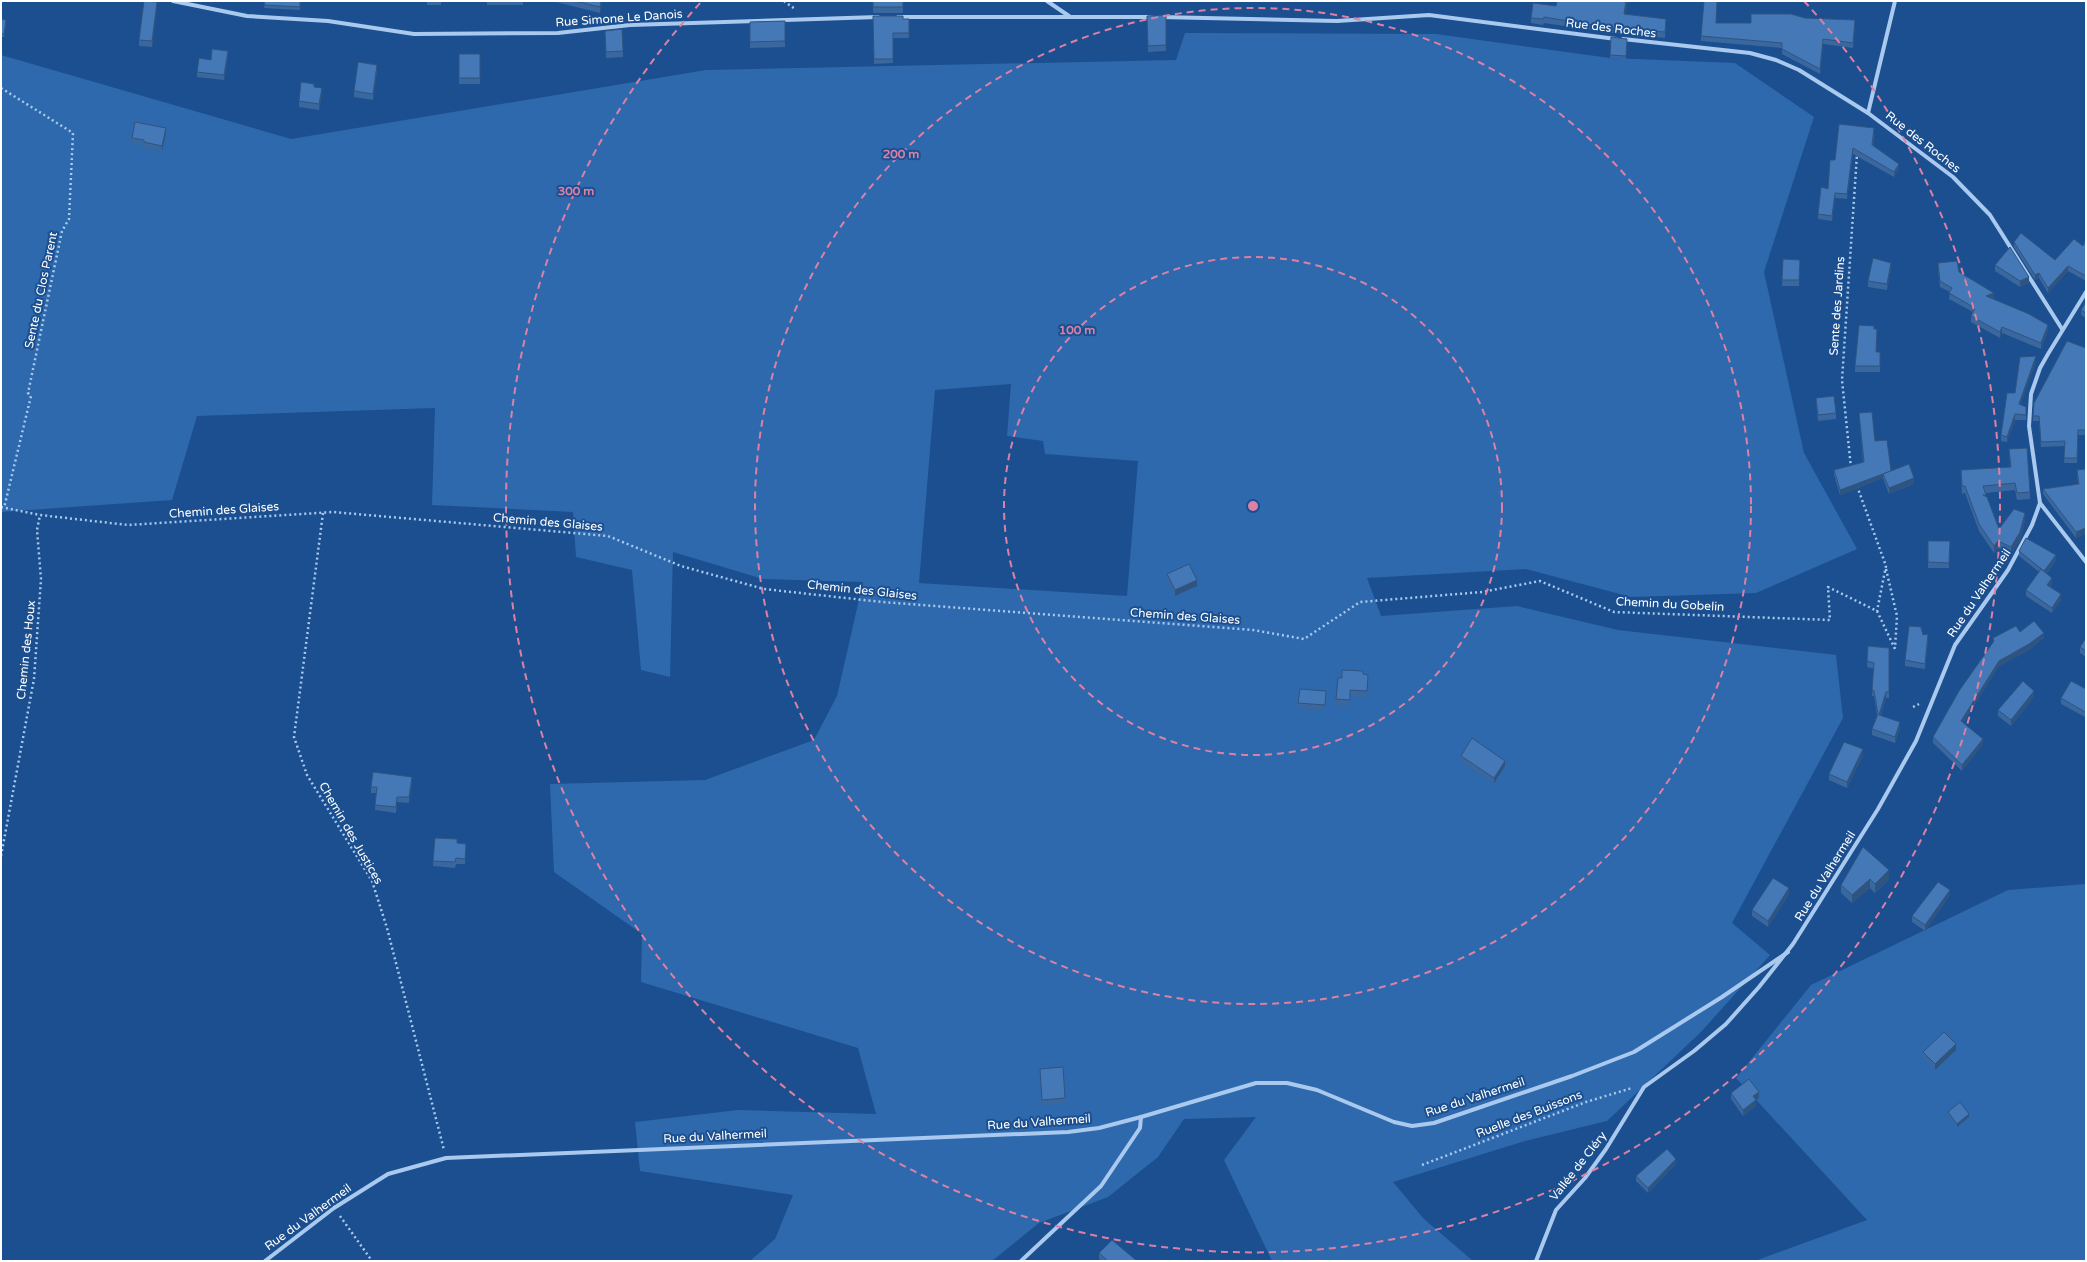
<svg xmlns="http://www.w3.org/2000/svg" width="2087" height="1262" font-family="'Varela Round',sans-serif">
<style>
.green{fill:#2e69ad;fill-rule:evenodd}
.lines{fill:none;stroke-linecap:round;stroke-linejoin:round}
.path{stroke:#a9c9ee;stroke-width:2.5;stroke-dasharray:2 3;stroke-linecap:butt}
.minor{stroke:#a9c9ee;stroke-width:4}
.wall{fill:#3a679d}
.shaded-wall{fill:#305480}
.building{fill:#4478b7;stroke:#305480}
.ring{fill:none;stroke:#dd80a5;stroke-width:2;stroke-dasharray:7 5}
.labels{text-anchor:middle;stroke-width:4;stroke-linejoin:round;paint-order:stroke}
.street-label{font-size:12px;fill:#fff;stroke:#1b4f8f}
.centre{fill:#dd80a5;stroke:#1b4f8f;stroke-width:2}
.ring-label{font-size:12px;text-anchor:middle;font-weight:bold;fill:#dd80a5;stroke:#1b4f8f;stroke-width:4;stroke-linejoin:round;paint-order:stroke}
</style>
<rect width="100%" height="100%" fill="#1b4f8f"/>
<g class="green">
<path d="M1185,33L1436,34L1610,58L1735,63L1814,117L1764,272L1804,453L1857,549L1756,593L1631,597L1526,569L1367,578L1381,616L1517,606L1618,630L1836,655L1843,718L1732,923L1770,955L1701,1032L1607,1121L1525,1141L1393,1182L1424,1219L1473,1261H1272L1224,1160L1256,1117L1184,1119L1158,1157L1108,1197L1039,1223L992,1261H750L775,1239L793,1195L640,1171L635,1122L738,1110L876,1114L858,1048L641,982L642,934L554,872L550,784L705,780L814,740L837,696L863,582L763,579L673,552L670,677L641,670L632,570L576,557L573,512L432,505L435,408L197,416L172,500L1,512V55L291,139L706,70L1176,60ZM1011,384L1007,436L1043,441L1045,454L1138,461L1127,596L919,583L935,390Z"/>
<path d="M2086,884V1261H1755L1867,1220L1736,1078L1811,985L2008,890Z"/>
</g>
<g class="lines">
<g class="path">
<path d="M784,1L795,9"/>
<path d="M1,88L73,133L69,219L62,231L28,393L31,396L4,508"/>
<path d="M1851,468L1842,380L1857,154"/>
<path d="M1857,486L1886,566L1877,611"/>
<path d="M1,507L40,515L128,525L333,512L608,536L681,566L764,589L882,602L1253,630L1304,639L1360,602L1482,592L1540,581L1614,612L1830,620L1828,587L1877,611L1895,649"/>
<path d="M323,513L294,737L307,775L372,881L387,928L444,1150"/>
<path d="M1886,569L1897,616L1895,648"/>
<path d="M1913,707L1919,704"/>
<path d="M1,856L34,679L41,579L37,530L40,515"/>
<path d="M1422,1165L1586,1102L1632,1088"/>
<path d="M340,1216L372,1261"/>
</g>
<g class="minor">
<path d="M173,1L247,16L328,21L414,34L558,33L630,25L878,17"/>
<path d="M1047,1L1069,16"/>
<path d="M898,17H1152"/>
<path d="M1160,17L1337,21L1429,15L1616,39"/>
<path d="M1623,39L1750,53L1776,60L1799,70L1868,113L1953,177L1990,215L2062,329"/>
<path d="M1868,113L1895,1"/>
<path d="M2040,503L2086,562"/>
<path d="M265,1261L334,1208L388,1174L446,1158L1068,1132L1099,1128L1141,1117L1256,1083H1287L1317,1090L1394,1122L1412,1126L1434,1123L1572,1076L1634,1052L1722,997L1788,952"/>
<path d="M1021,1261L1101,1186L1140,1128L1141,1117"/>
<path d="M1536,1261L1556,1210L1585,1178L1606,1149L1644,1087L1694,1051L1726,1024L1759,987L1793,944L1878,809L1916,741L1955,645L2008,570L2032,525L2040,503L2029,426L2031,394L2040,368L2048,354L2086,292"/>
</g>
</g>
<g class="wall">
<path d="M265,1H300V10L264,8Z"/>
<rect x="427" y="1" width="14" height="4"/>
<rect x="487" y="1" width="36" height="4"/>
<path d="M552,1H602L600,13Z"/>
<rect x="873" y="1" width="30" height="12"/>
<path d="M1556,6L1666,19L1665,38L1612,33L1544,23L1543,25L1531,23V18Z"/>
<path d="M157,8L152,47L139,46V40Z"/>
<path d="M1166,15V51L1148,52L1147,16Z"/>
<path d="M873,16L903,19H909V38H893V63L874,64Z"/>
<path d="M1805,18L1855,25L1853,48L1823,44L1820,74L1782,54V48L1701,41V36L1717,23H1751Z"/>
<path d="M1,19L6,23L4,37H1Z"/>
<path d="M785,21V47L750,48V22Z"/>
<path d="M605,31L623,51V57L606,58Z"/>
<path d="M1611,37L1627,42L1626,59L1610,58Z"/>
<rect x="459" y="54" width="21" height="30"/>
<path d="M228,57L224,80L197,77V72Z"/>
<path d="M377,71L373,100L354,97V91Z"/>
<path d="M314,87L322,93L319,110L299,107V101Z"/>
<path d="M166,134L162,151L144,148V146L132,143V138Z"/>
<path d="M1874,134L1873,145L1899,169L1894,177L1853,154L1847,199L1835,198L1832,221L1818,219V214L1828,189L1835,160Z"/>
<path d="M2086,240V281L2068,271L2048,293L2039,278L2035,280L2014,247V242L2055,260L2083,246Z"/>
<path d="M1783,259L1800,265L1799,286H1782Z"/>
<path d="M1938,263L1959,272L1994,299H1993L2048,331L2041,349L2002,333L2000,338L1971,322V316L1973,312L1949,299L1950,292L1940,287L1938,269Z"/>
<path d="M1995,265L2029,283L2020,287L1995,271Z"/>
<path d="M1891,269L1887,290L1868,287V281Z"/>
<path d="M2086,302V318L2081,315V310Z"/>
<path d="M1874,329L1877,335L1876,352H1880V372H1855V366Z"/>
<path d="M2086,348V435H2078L2077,463H2064L2065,446L2041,447L2039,421H2033V416Z"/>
<path d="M2036,361L2020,405L2026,407V420H2015L2007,442L2001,441V435L2015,393Z"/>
<path d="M1816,398L1836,413V419L1818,421L1816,404Z"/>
<path d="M1859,413L1875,441L1891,471L1914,484L1889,494L1883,478L1840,495L1834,475V470L1863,462Z"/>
<path d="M2009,449L2030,492V499L2017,500L2015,490L1986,493V497L1999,529L2025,520L2020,540L2011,554L1998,548L1994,553L1979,531L1965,493L1962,494L1961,477V470L2010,467Z"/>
<path d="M2086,469V533L2076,538L2043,494V489L2078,484L2077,475V470Z"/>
<path d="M1928,541H1950L1949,568H1928Z"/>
<path d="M2019,551L2056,560L2047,573L2052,583L2050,586L2061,600L2052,613L2026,596V590L2039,572L2019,556Z"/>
<path d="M1167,574L1197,586L1175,596L1167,580Z"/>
<path d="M2020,632L2044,638L2029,650L1999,666L1963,723L1983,744L1962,771L1933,743V737L1993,643V638Z"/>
<path d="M2086,638V657L2080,653V647Z"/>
<path d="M1928,640L1925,669L1905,666V660Z"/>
<path d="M1868,646L1889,648V698H1886L1881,715L1900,728L1895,743L1872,735V729L1877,716L1874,696H1872L1874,669L1867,667Z"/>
<path d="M1363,674L1368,681L1367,697L1350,696V706L1336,705V699L1342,678Z"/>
<path d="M2086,689V717H2085L2061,704V698Z"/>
<path d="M1326,697L1325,710L1298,709V703Z"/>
<path d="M2034,697L2011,726L1998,716V710Z"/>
<path d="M1863,755L1847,788L1829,780V774Z"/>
<path d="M1461,756L1505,766L1494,783L1461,762Z"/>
<path d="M412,782L409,803L397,802L396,813L375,810L376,793H371V787Z"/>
<path d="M457,843L466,849L465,864H456L455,868L433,866V861Z"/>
<path d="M1889,870V879L1875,893L1870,888L1852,903L1841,893V885Z"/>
<path d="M1789,894L1768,927L1752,916V910Z"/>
<path d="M1950,895L1925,931L1912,922V916Z"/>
<path d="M1956,1050L1935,1070L1923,1058V1052Z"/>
<path d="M1040,1073L1065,1098V1103L1042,1105Z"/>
<path d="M1731,1093L1759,1098L1755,1100L1756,1106L1743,1116L1731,1099Z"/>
<path d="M1948,1112L1969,1117L1957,1127L1948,1115Z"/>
<path d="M1676,1164L1648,1193L1636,1181V1176Z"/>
<path d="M1099,1253L1137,1261H1102L1099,1259Z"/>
</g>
<g class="shaded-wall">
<path d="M601,1H602L600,13V7Z"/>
<path d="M1626,1H1628L1624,19V14Z"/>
<path d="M157,2V8L152,47V41Z"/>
<path d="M1855,20V25L1853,48V43Z"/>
<path d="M1823,39V44L1820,74V69Z"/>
<path d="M228,51V57L224,80V75Z"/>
<path d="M377,65V71L373,100V94Z"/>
<path d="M322,88V93L319,110V104Z"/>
<path d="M166,128V134L162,151V146Z"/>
<path d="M1853,148V154L1847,199V194Z"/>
<path d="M1899,164V169L1894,177V172Z"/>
<path d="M1835,193V198L1832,221V216Z"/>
<path d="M1891,263V269L1887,290V284Z"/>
<path d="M2068,266V271L2048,293V288Z"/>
<path d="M2039,273V278L2035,280V275Z"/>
<path d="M2029,277V283L2020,287V281Z"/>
<path d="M1994,293V299L1986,302V296Z"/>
<path d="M2048,325V331L2041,349V343Z"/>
<path d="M2002,327V333L2000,338V332Z"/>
<path d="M2036,356V361L2019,409V404Z"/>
<path d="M2015,414V420L2007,442V437Z"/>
<path d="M1883,474V478L1840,495V490Z"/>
<path d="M1914,478V484L1889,494V488Z"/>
<path d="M2025,513V520L2020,540L2011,554V547Z"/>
<path d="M2086,528V533L2076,538V532Z"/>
<path d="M1998,541V548L1994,553V546Z"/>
<path d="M2056,555V560L2044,576V571Z"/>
<path d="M2052,578V583L2047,590V585Z"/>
<path d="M1197,580V586L1175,596V590Z"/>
<path d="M2061,594V600L2052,613V608Z"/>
<path d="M2044,633V638L2029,650L1999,666L1961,726V721L1999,661Z"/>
<path d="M1928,634V640L1925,669V664Z"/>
<path d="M2034,691V697L2011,726V720Z"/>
<path d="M1886,692V698L1879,720V715Z"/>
<path d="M1900,722V728L1895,743V737Z"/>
<path d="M1983,739V744L1962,771V765Z"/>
<path d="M1863,749V755L1847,788V782Z"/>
<path d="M1505,761V766L1494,783V778Z"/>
<path d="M412,777V782L409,803V797Z"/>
<path d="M397,797V802L396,813V807Z"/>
<path d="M1889,870V879L1875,893V884Z"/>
<path d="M1870,879V888L1852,903V895Z"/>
<path d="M1789,888V894L1768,927V921Z"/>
<path d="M1950,890V895L1925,931V925Z"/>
<path d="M1956,1044V1050L1935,1070V1064Z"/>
<path d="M1759,1092V1098L1753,1102V1096Z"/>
<path d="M1756,1100V1106L1743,1116V1110Z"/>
<path d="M1969,1114V1117L1957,1127V1124Z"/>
<path d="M1676,1159V1164L1648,1193V1188Z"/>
</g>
<g class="building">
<path d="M144,1L157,2L152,41L139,40Z"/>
<path d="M265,1H300V7L264,5Z"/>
<path d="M575,1H601L600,7Z"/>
<rect x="873" y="1" width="30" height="6"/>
<path d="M1557,1H1626L1624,14L1666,19L1665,32L1612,28L1544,17L1543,19L1531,18L1533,3L1556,6Z"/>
<path d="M1704,1H1717L1716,23H1751V14H1791L1805,18L1855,20L1853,43L1823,39L1820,69L1782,49V43L1701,36Z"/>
<path d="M1166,15V45L1148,46L1147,16Z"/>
<path d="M873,16H903V19H909V33H893V59H874Z"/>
<path d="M1,19L6,20L4,34H1Z"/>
<path d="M785,21V41L750,42V22Z"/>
<path d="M622,29L623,51L606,52L605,31Z"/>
<path d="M1611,37L1627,39L1626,56L1610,55Z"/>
<path d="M212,49L228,51L224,75L197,72L199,58L211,60Z"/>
<rect x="459" y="54" width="21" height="24"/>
<path d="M358,62L377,65L373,94L354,91Z"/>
<path d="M301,82L314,84V87L322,88L319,104L299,101Z"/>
<path d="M135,122L166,128L162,146L144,142V140L132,138Z"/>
<path d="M1839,124L1874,128L1872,145L1899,164L1894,172L1853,148L1847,194L1835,193L1832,216L1818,214L1821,187L1828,189L1830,160H1835Z"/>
<path d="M2021,233L2055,260L2074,239L2083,246L2086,240V276L2068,266L2048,288L2039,273L2035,275L2014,242Z"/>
<path d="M2010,247L2029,277L2020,281L1995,265Z"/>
<path d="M1873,258L1891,263L1887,284L1868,281Z"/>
<path d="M1783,259L1800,260L1799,280H1782Z"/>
<path d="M1957,261L1959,272L1994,293L1986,296L2029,314L2048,325L2041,343L2002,327L2000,332L1971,316L1975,308L1949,293L1952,288L1940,281L1938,263Z"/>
<path d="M2086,302V313L2081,310Z"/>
<path d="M1859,325L1874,326V329H1877L1876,352H1880V366H1855Z"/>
<path d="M2067,341L2086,348V430H2078L2077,458H2064L2065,441L2041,442L2039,416H2033L2034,403Z"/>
<path d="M2036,356L2019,404L2026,407V415L2015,414L2007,437L2001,435L2007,393H2015L2020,357Z"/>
<path d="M1834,396L1836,413L1818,415L1816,398Z"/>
<path d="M1872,412L1875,441L1887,440L1891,471L1840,490L1834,470L1864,462L1859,413Z"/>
<path d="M2027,448L2030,492L2017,493L2015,483L1983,486L1986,495H1983L1987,497L1999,529L2014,509L2025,513L2020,532L2011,547L1998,541L1994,546L1979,524L1965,486H1962L1961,470L2011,467L2009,449Z"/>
<path d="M1909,464L1914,478L1889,488L1883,474Z"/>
<path d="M2086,469V528L2076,532L2043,489L2079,484L2077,470Z"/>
<path d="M2026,538L2056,555L2044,571L2019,551Z"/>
<path d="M1928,541H1950L1949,563L1928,562Z"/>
<path d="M1189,564L1197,580L1175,590L1167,574Z"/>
<path d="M2041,569L2052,578L2047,585L2061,594L2052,608L2026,590Z"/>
<path d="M2034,621L2044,633L2029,644L1999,661L1961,721L1983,739L1962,765L1933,737L1959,691L1994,641L1993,638L2016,626L2020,632Z"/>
<path d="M1909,626L1921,627L1923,635L1928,634L1925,664L1905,660Z"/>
<path d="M2086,638V651L2080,647Z"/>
<path d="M1868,646L1889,648V692H1886L1879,715L1900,722L1895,737L1872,729L1878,714L1874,691L1872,690L1874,663L1867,661Z"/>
<path d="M1342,670L1363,671V674L1368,675L1367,691L1350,690V700L1336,699L1338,678H1342Z"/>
<path d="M2023,681L2034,691L2011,720L1998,710Z"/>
<path d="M2071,681L2086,689V711L2085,712L2061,698Z"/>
<path d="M1300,689L1326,691L1325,705L1298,703Z"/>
<path d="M1472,738L1505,761L1494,778L1461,756Z"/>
<path d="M1844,742L1863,749L1847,782L1829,774Z"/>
<path d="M373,772L412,777L409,797H397L396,807L375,805L377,787H371Z"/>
<path d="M435,838L457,839V843L466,844L465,859L456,858L455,862L433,861Z"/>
<path d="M1863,847L1889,870L1875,884L1870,879L1852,895L1841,885Z"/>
<path d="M1773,878L1789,888L1768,921L1752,910Z"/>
<path d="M1938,882L1950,890L1925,925L1912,916Z"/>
<path d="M1944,1032L1956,1044L1935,1064L1923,1052Z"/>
<path d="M1063,1067L1065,1098L1042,1100L1040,1069Z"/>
<path d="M1749,1079L1759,1092L1753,1096L1756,1100L1743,1110L1731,1093Z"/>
<path d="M1960,1102L1969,1114L1957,1124L1948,1112Z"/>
<path d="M1667,1149L1676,1159L1648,1188L1636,1176Z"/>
<path d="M1112,1240L1137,1261H1108L1099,1253Z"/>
</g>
<g class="ring">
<circle cx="1253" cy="506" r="249"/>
<circle cx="1253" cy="506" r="498"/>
<path d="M1804 1A747 747 0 1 1 702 1"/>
</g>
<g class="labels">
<g class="street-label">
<text transform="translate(619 18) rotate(-4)" y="4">Rue Simone Le Danois</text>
<text transform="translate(1611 28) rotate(7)" y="4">Rue des Roches</text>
<text transform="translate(1923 142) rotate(38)" y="4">Rue des Roches</text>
<text transform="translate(41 290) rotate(-78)" y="4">Sente du Clos Parent</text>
<text transform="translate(1837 306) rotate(-86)" y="4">Sente des Jardins</text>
<text transform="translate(224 510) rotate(-4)" y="4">Chemin des Glaises</text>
<text transform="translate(548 522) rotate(5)" y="4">Chemin des Glaises</text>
<text transform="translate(862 590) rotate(6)" y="4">Chemin des Glaises</text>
<text transform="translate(1979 593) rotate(-56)" y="4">Rue du Valhermeil</text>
<text transform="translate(1670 604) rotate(3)" y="4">Chemin du Gobelin</text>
<text transform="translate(1185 616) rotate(4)" y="4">Chemin des Glaises</text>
<text transform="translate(26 650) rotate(-84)" y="4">Chemin des Houx</text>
<text transform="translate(351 833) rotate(60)" y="4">Chemin des Justices</text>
<text transform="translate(1825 876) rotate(-58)" y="4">Rue du Valhermeil</text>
<text transform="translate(1475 1097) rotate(-18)" y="4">Rue du Valhermeil</text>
<text transform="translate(1529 1114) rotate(-21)" y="4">Ruelle des Buissons</text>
<text transform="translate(1039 1122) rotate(-4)" y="4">Rue du Valhermeil</text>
<text transform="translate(715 1136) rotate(-3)" y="4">Rue du Valhermeil</text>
<text transform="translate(1578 1166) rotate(-52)" y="4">Vallée de Cléry</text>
<text transform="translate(308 1217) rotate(-36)" y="4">Rue du Valhermeil</text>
</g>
</g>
<circle cx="1253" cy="506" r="6" class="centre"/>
<g class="ring-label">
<text x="901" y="158">200 m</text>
<text x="576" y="195">300 m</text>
<text x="1077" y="334">100 m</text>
</g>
<rect width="2087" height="1262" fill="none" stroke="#ffffff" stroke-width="4"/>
</svg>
